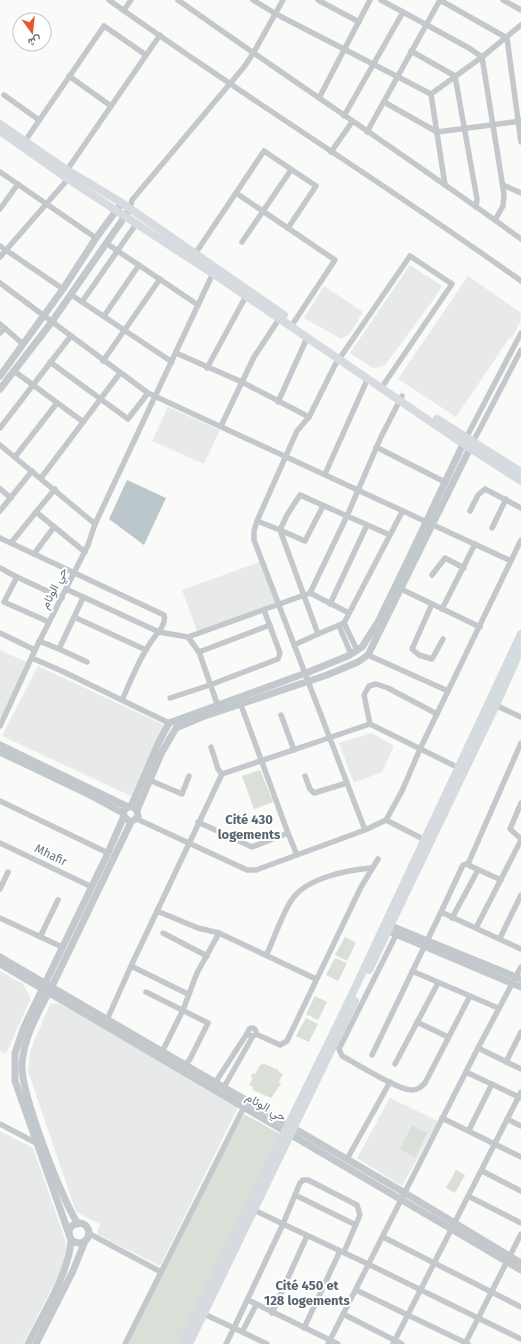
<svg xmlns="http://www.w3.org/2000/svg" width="521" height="1344" font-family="'Fira Sans',Vazirmatn,sans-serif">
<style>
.built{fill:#e8e9e9}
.green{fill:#dadfd7}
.water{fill:#bbc7cb}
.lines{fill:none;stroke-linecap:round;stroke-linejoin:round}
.minor{stroke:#c3c8cc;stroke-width:5.5}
.tertiary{stroke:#c3c8cc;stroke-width:7}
.secondary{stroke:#d6dbdf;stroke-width:8}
.labels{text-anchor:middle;stroke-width:4;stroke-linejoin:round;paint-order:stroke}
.street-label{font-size:12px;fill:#657683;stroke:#fff}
.neighbourhood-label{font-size:13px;font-weight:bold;fill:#57646e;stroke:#fff}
</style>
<rect width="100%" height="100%" fill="#fafaf8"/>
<g class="built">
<path d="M410,265L442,286L431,303L385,365L380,367L373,368L350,353Z"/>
<path d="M468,276L521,313V320L512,338L510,337L456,417L398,379Z"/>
<path d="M324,286L363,312L349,335L341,339L304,318Z"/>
<path d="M168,407L220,430L204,464L152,441Z"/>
<path d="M262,561L277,602L197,631L182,590Z"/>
<path d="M0,650L28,663L2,716L0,717Z"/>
<path d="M38,666L164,725L131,796L2,736Z"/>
<path d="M372,733L394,746L382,772L354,783L339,743Z"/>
<path d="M0,971L23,984L29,995L30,1000L6,1054L0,1051Z"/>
<path d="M59,1003L238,1107L160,1266L97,1234L100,1224L76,1212L28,1071L30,1051L50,1004Z"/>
<path d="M390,1098L438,1121L402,1186L357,1158Z"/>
<path d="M0,1131L33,1148L65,1239L66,1249L63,1267L23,1344H0Z"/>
</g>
<g class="green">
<path d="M260,770L273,802L254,809L242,776Z"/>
<path d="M345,937L356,943L347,961L335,955Z"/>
<path d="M335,958L347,963L338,981L326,975Z"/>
<path d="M315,996L327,1002L318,1020L306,1014Z"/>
<path d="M306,1018L318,1024L309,1042L296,1036Z"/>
<path d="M264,1064L279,1070L278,1072L283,1074L279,1082L281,1084L271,1098L253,1090V1087L249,1085L253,1078L251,1077L252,1073L255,1074L260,1065Z"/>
<path d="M244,1114L282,1135L177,1344H123Z"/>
<path d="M412,1125L427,1133L415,1157L400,1149Z"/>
<path d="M456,1170L465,1175L455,1193L446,1188Z"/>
</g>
<path class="water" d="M127,480L166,498L144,545L109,519Z"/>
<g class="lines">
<g class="minor">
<path d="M109,0C244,97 386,184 521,281"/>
<path d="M178,0C292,81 408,157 521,239"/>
<path d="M253,0L276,14L431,94"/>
<path d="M318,0L359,22"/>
<path d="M381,0L469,48L482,57L504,194L503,206L495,220"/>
<path d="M440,0L507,38L521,142"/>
<path d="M503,0L521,10"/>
<path d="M124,10L131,0"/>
<path d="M411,51L455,76L477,199L476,207"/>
<path d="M69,76L111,106"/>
<path d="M431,94L482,57L521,25"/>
<path d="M431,94L445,185"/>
<path d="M4,95L39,120"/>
<path d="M319,98L370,0"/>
<path d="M384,102L437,132L521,121"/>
<path d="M344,116L403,12"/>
<path d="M367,132L440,0"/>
<path d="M25,141L104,26L146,55"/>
<path d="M331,152L352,122"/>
<path d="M67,170L160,35"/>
<path d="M0,172L96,238"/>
<path d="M503,185L521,193"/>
<path d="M236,193L335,260L294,322"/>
<path d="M0,209L18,184"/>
<path d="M130,209L132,200L244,67L254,52L283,0"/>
<path d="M242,242L291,170"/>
<path d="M106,243L198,305"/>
<path d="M0,246L63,289"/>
<path d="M195,254L264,151L316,186L288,228"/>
<path d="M0,257L69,178"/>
<path d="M0,283L148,393L511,561"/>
<path d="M70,294L172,362"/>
<path d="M82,302L136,224"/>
<path d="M104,316L139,265"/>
<path d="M0,324L23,344"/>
<path d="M0,333L5,328"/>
<path d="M176,353L242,382L309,417"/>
<path d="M103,361L160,279"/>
<path d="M50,362L128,419L148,393"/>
<path d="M207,368L246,296"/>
<path d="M14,371L82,421"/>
<path d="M278,402L307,338"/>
<path d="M221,426L254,357L281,316"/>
<path d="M0,428L70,337"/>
<path d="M466,438L521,333"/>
<path d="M473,442L521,350"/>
<path d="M0,445L95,524L88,545L35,650L0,726"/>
<path d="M376,447L445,482"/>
<path d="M15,457L57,403"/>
<path d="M325,474L368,378"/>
<path d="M41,478L120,373"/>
<path d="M0,489L11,498"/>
<path d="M323,506L305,541L280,530L287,515L300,495L347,516L381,437L402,396"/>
<path d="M0,511L32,471"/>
<path d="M470,511L478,495L485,489L521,508"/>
<path d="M36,512L55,489"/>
<path d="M257,521L280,530L318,634L294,645"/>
<path d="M95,524L214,271"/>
<path d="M492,528L506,499"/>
<path d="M0,538L164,615C166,621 161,630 156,635C141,654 132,678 122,700"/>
<path d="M11,543L36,512L85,552"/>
<path d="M34,554L54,527"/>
<path d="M0,568L17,577L4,602L49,622"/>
<path d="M432,575L445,558L464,568"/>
<path d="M17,577L62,598"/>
<path d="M66,589L159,632L188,637L310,593L347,516L390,535"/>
<path d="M401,589L480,627"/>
<path d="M310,593L349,613"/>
<path d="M330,604L367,525"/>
<path d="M432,604L412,649L419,655L432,659L443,639"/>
<path d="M442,609L475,544"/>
<path d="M74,617L146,650"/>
<path d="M344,623L357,650"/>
<path d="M339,626L351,654"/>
<path d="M0,633L35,650"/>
<path d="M318,634L344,623L402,512"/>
<path d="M188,637L199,652L219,709"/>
<path d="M39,641L59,649L83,598"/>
<path d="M59,649L87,662"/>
<path d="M199,652L270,625"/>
<path d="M368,655L448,691"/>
<path d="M32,658L64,672L169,723"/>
<path d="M170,698L210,685L278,659L280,653L264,610"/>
<path d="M493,704L521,717"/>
<path d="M241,705L288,833L297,855"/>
<path d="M281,715L294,750"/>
<path d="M370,724L364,695L369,686L376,684L388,688L437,714"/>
<path d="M211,747L218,769L222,774L370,724L461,769"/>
<path d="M305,776L310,789L314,793L347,783"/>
<path d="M147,779L182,794L189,776"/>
<path d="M0,801L108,853"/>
<path d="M521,803L510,829L521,839"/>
<path d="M137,819L247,870H256L365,830L386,820L427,841"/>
<path d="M386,820L402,791L420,749L521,540"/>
<path d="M198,822L252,847L288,833"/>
<path d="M365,830L254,540V531L257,521L297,431L309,417L335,365L410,256L452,284L384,384"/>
<path d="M0,843L92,887"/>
<path d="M468,864L521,743"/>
<path d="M0,889L8,872"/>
<path d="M157,911L198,928L219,933L316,979"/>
<path d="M441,912L463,865L466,864L501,880"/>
<path d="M0,918L62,947"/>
<path d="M452,918L478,870"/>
<path d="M476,928L521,840"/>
<path d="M163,933L207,956"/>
<path d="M396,935L339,1049L342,1056C356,1063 399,1091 412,1090C418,1090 421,1087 425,1083L470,996"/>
<path d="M40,937L58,900"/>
<path d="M500,938L521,895"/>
<path d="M267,954C273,941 284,909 293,898C308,878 347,870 371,868"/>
<path d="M131,966L188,994"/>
<path d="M412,971L498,1008"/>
<path d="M146,992L208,1023L190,1059L183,1068"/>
<path d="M106,1022L131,966L222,774"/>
<path d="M417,1022L448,1037"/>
<circle cx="252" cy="1032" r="4"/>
<path d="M256,1034L280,1045L287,1041L361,887L378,859"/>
<path d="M478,1048L521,1069"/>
<path d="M161,1054L183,1010L197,973L219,933"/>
<path d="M372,1055L441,912L521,949"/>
<path d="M506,1062L521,1032"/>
<path d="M395,1064L438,983"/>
<path d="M466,1072L521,1098"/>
<path d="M215,1083L248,1032"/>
<path d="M224,1087L253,1036"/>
<path d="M442,1118L521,1157"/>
<path d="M507,1119L521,1126"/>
<path d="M0,1124L36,1143"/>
<path d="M469,1130L492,1084"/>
<path d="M347,1159L390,1082"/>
<path d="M482,1171L521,1191"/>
<path d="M295,1195L356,1225"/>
<path d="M468,1196L521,1223"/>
<path d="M254,1210L283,1224L234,1328L267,1344"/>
<path d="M88,1233L161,1272"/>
<path d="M383,1237L521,1307"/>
<path d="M344,1252L360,1215L357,1205L308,1180H303L300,1183L283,1224L368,1264L521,1339"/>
<path d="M356,1290L468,1344"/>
<path d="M248,1300L338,1344"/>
<path d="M272,1313L307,1236"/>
<path d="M204,1314L234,1328L226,1344"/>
<path d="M343,1314L402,1344"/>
<path d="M304,1328L340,1251"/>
<path d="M242,1332L256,1305"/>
<path d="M125,1344L244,1107"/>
<path d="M328,1344L478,1048L521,967"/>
<path d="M393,1344L521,1092"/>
<path d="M465,1344L521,1234"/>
</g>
<g class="tertiary">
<path d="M0,376L63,289L96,238L122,203"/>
<path d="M0,389L51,323L130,209"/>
<path d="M0,745L128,807"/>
<path d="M0,752L86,793L123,813"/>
<path d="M131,806L159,742L169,723L306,673L348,656L362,647L378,622L410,556L465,440"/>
<path d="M137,810L161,754L176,728L202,717L327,675L358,662L368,655L472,444"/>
<path d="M386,924L521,979"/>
<path d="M384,929L521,987"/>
<path d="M0,957L405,1193L521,1263"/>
<path d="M0,964L521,1270"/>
<circle cx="79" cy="1233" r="10"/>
<path d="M78,1224C62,1200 20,1091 22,1064C24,1033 43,1005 56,978C81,925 106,873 131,822L138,817L137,810L131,806L126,808L123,813L125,818L131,822"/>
<path d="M69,1234L15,1081V1053L24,1027L108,853L124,816"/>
<path d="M28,1344C43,1313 69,1274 71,1240"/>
<path d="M36,1344L73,1271L85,1241"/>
</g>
<g class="secondary">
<path d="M0,124L67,170L122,203L284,315"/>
<path d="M0,131L68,179L224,281L459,441L521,481"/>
<path d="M437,419L521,472"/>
<path d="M369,970L496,705L521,649"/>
<path d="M181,1344L348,1003L521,634"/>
<path d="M189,1344L355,1001"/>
</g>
</g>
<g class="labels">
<g class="street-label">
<text transform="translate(54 588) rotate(-63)" y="4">حي الوئام</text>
<text transform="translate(51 855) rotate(26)" y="4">Mhafir</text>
<text transform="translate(266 1107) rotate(30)" y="4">حي الوئام</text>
</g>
<g class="neighbourhood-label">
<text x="249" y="824">Cité 430<tspan x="249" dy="15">logements</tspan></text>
<text x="307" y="1290">Cité 450 et<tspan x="307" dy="15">128 logements</tspan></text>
</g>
</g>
<g transform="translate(32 32) rotate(165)"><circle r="19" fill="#ffffff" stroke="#c1c8cd"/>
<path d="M0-3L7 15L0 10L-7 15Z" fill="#e4572e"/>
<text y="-6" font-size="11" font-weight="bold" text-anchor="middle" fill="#657683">ش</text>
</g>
</svg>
